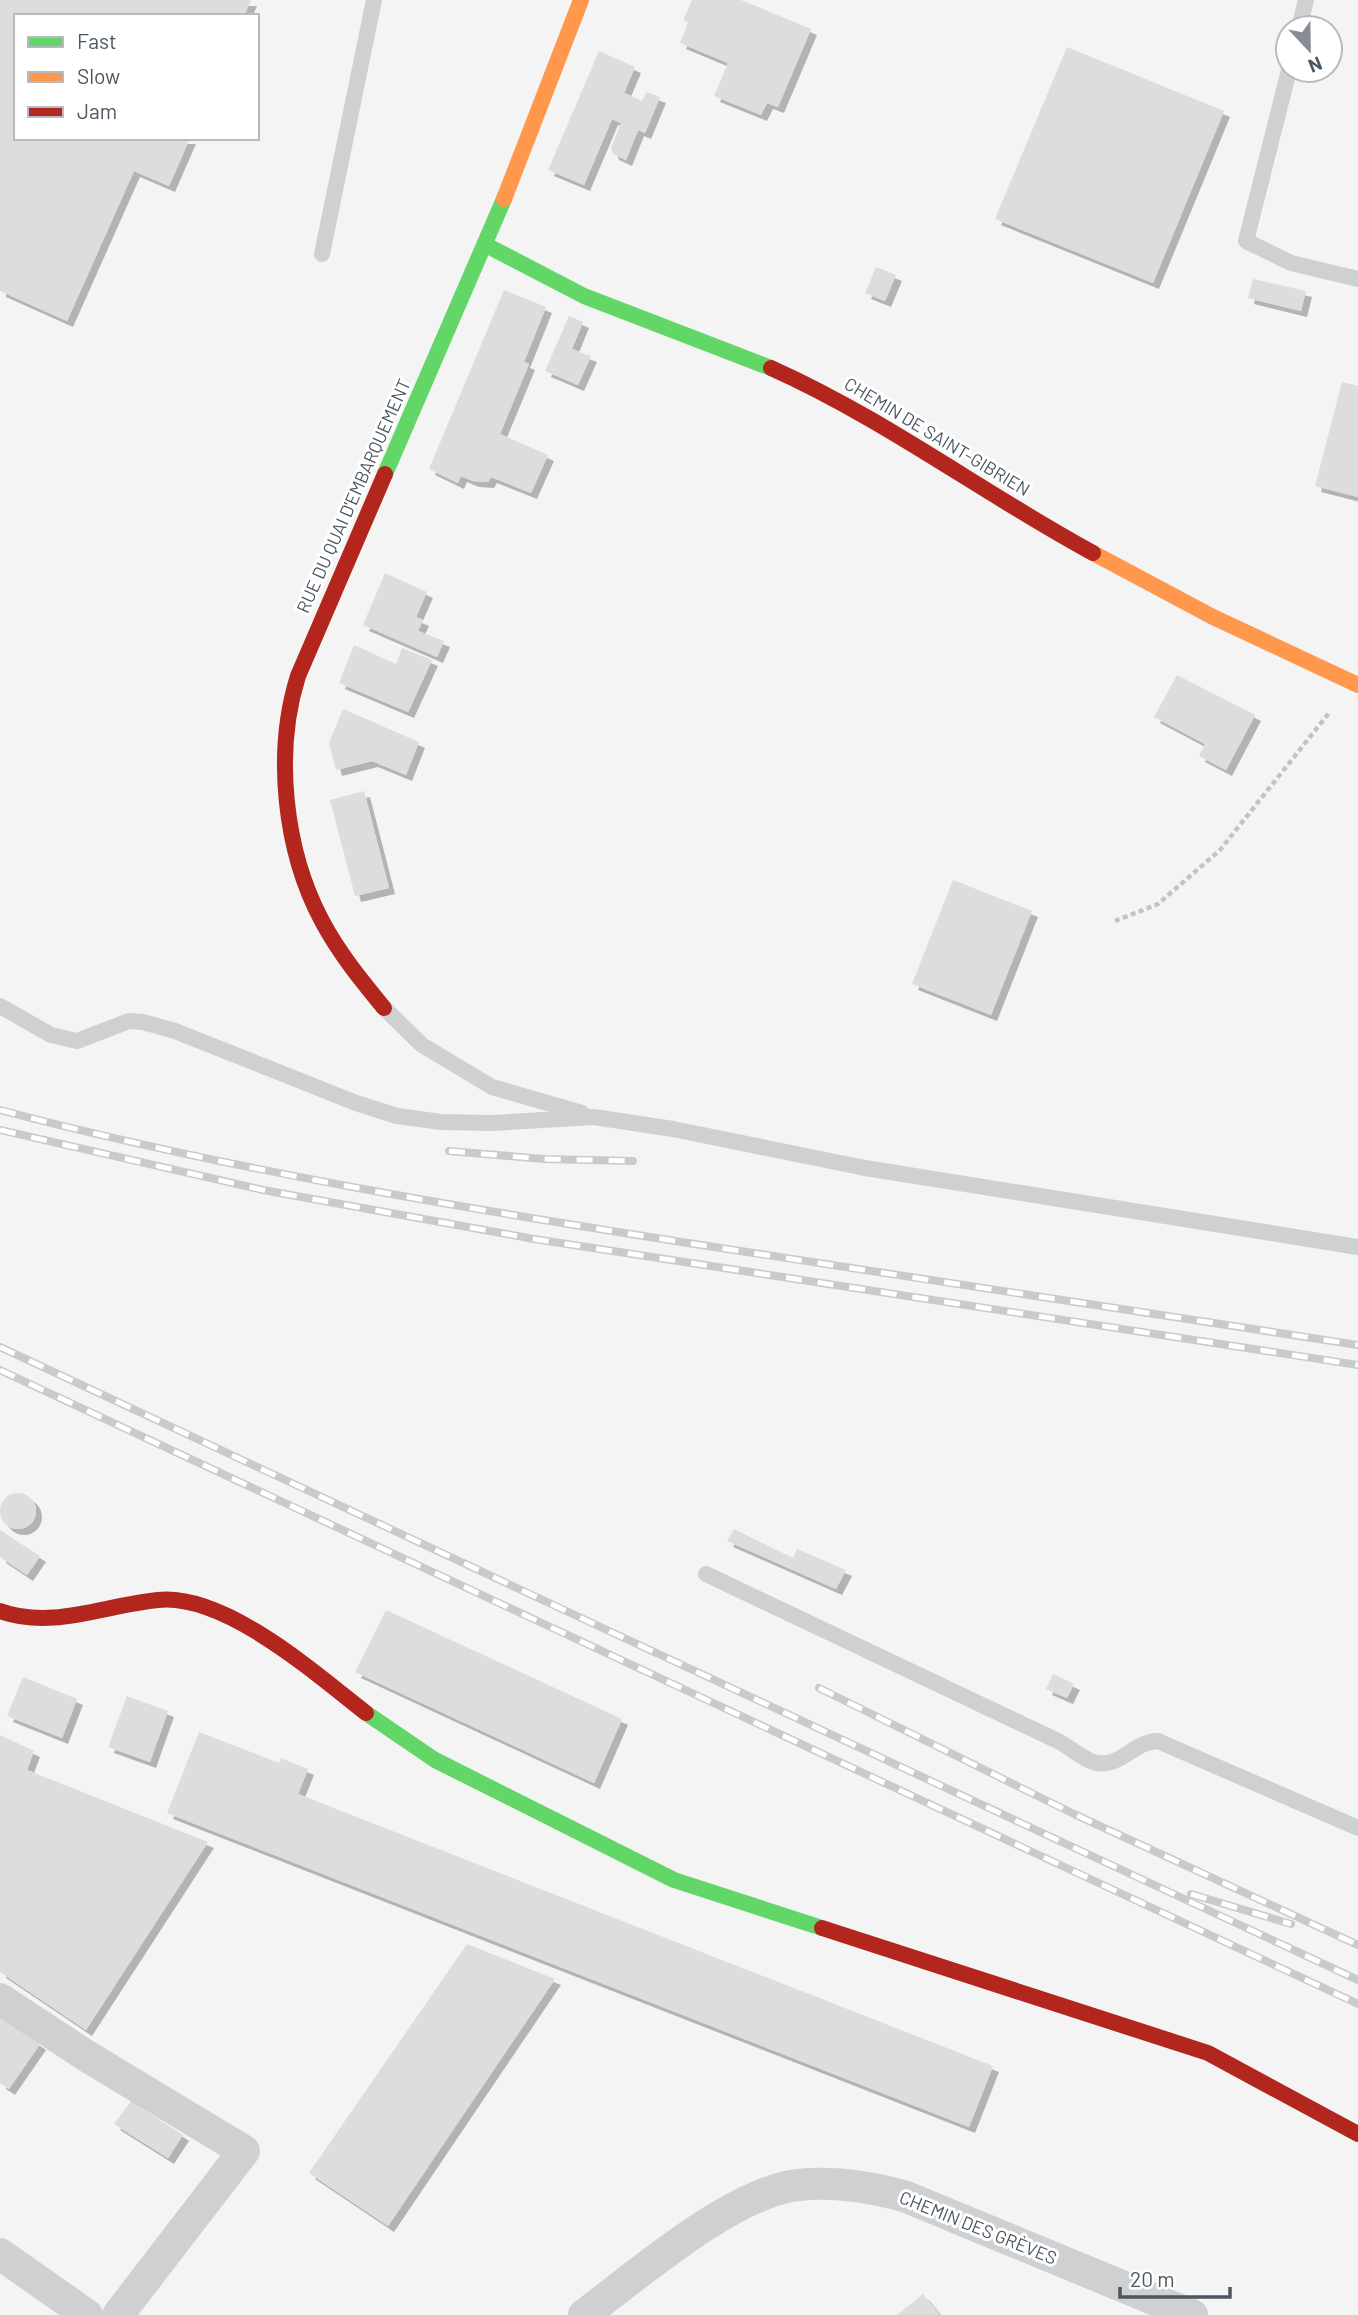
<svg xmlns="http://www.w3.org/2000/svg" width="1358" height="2315" font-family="Barlow,sans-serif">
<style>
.building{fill:#ddddde;filter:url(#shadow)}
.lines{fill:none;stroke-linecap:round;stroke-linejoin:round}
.path{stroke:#bcc7c4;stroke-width:4.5;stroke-dasharray:5 3.5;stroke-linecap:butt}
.lane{stroke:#ced0d2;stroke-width:16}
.street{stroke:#ced0d2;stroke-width:32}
.fast{stroke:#63d668;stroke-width:16}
.slow{stroke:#ff974d;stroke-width:16}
.jam{stroke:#b3261e;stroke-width:16}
.rail-casing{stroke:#c9cacc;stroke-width:8}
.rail{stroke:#fff;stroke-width:5;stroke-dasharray:16;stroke-linecap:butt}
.labels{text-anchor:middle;stroke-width:6;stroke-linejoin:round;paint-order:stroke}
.street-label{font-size:18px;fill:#4a5661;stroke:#fff}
</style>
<defs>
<filter id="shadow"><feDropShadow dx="6" dy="6" stdDeviation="0" flood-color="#0004"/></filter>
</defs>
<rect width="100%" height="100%" fill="#f4f4f4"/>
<g class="building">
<path d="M0,0H251L244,16H16V138H190L169,186L134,171L67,321L0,291Z"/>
<path d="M692,0H741L811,29L778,107L767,103L761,115L714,96L728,63L680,43L688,23L683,20Z"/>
<path d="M1067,47L1224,111L1153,283L995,219Z"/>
<path d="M599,51L635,67L624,93L642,101L646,92L660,97L645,133L638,130L626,160L613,154L611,148L621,123L612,119L584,185L548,170Z"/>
<path d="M876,267L896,275L885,301L865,293Z"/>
<path d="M1253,279L1306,291L1301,311L1248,298Z"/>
<path d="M504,290L546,307L524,362L529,364L500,434L548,455L531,493L491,477L488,482L473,481L461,476L458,483L429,469Z"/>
<path d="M569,316L583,322L572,349L591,356L578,385L545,371Z"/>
<path d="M1342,382L1358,386V497L1315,486Z"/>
<path d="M385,573L427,592L416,617L423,620L418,631L444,641L437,657L363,625Z"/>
<path d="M354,645L396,664L402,648L432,660L408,712L339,683Z"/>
<path d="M1177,675L1255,715L1226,770L1199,756L1205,744L1154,717Z"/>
<path d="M343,709L419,742L406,775L372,761L336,770L329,743Z"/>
<path d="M364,791L389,888L355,896L330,800Z"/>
<path d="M953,880L1032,911L991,1015L912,984Z"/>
<circle cx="18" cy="1511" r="18"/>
<path d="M734,1529L793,1558L797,1549L846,1570L836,1589L727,1541Z"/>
<path d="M0,1530L40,1556L27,1575L0,1557Z"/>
<path d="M386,1610L622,1719L594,1783L355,1672Z"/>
<path d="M1053,1674L1074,1684L1067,1698L1046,1689Z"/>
<path d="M23,1677L77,1699L62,1738L7,1716Z"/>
<path d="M127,1696L168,1711L150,1762L108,1747Z"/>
<path d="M199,1732L279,1763L281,1758L308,1769L298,1794L993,2066L969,2127L167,1813Z"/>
<path d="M0,1735L34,1751L27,1770L208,1842L86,2030L0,1972Z"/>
<path d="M467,1944L555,1979L388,2226L309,2173Z"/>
<path d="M0,2017L40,2044L9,2089L0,2083Z"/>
<path d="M131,2101L183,2135L168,2158L114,2124Z"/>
<path d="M923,2294L940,2315H897Z"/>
</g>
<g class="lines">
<path class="path" d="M1115,921L1158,904L1220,850L1329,713"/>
<g class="lane">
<path d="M1299,28L1306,0"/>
<path d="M1289,70L1246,241L1291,263L1358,279"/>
<path d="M322,254L374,0"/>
<path d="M0,1006L51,1035L77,1041L129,1021L143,1022L175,1031L356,1103L397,1116L441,1122L492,1123L594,1117L673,1129L865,1168L1358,1247"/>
<path d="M384,1008L422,1045L492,1087L582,1113"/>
<path d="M706,1574L1060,1742C1070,1748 1082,1758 1093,1762C1120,1770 1133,1741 1158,1741L1358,1828"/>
</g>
<g class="street">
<path d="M0,1999L85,2055L244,2151L118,2315"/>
<path d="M0,2254L87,2315"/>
<path d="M584,2315C637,2275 733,2192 798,2185C835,2181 869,2187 904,2196L1192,2315"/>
</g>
<g class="fast">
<path d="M486,245L584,296L771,368"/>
<path d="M385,474L504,199"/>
<path d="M366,1713L435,1760L674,1880L822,1928"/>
</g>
<g class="slow">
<path d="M504,199L581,0"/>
<path d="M1093,553L1213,617L1358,685"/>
</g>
<g class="jam">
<path d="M771,368C885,419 984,494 1093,553"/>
<path d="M384,1008C361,980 339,953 322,921C284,850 274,752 298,676L385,474"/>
<path d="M0,1611C52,1630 105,1605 158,1600C225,1593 316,1674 366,1713"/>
<path d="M822,1928L1208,2053L1358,2134"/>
</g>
<defs>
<g id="rail">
<path d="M0,1110C234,1171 475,1210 714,1247C929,1280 1143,1312 1358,1345"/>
<path d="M0,1130L263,1190L534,1239L1358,1365"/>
<path d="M449,1151L544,1159L633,1161"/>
<path d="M0,1347L1358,1980"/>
<path d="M0,1370L1358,2004"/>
<path d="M819,1688L1074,1814L1358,1945"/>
<path d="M1191,1894L1291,1924"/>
</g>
</defs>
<use href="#rail" class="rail-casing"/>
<use href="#rail" class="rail"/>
</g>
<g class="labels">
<g class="street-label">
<text transform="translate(937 437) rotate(31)" y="6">CHEMIN DE SAINT-GIBRIEN</text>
<text transform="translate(354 496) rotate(-66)" y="6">RUE DU QUAI D'EMBARQUEMENT</text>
<text transform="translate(978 2228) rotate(22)" y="6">CHEMIN DES GRÈVES</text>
</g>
</g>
<rect x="14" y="14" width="245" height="126" fill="#ffffff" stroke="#b7bbc0" stroke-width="2"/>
<rect x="28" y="37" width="35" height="10" fill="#63d668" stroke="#b7bbc0" stroke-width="2"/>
<text x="77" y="49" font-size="21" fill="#4a5661">Fast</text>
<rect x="28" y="72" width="35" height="10" fill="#ff974d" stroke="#b7bbc0" stroke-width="2"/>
<text x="77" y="84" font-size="21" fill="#4a5661">Slow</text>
<rect x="28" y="107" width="35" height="10" fill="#b3261e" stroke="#b7bbc0" stroke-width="2"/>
<text x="77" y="119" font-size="21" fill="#4a5661">Jam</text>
<g transform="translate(1309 49) rotate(158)"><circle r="33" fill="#ffffff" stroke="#b7bbc0" stroke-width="2"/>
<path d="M0-5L12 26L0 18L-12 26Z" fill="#868d94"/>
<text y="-10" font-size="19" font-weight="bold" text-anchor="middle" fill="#4a5661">N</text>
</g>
<path d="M1120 2287v10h110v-10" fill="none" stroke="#4a5661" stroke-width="3.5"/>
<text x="1130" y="2287" font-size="21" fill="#4a5661" stroke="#ffffff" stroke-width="5" paint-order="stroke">20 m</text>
</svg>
